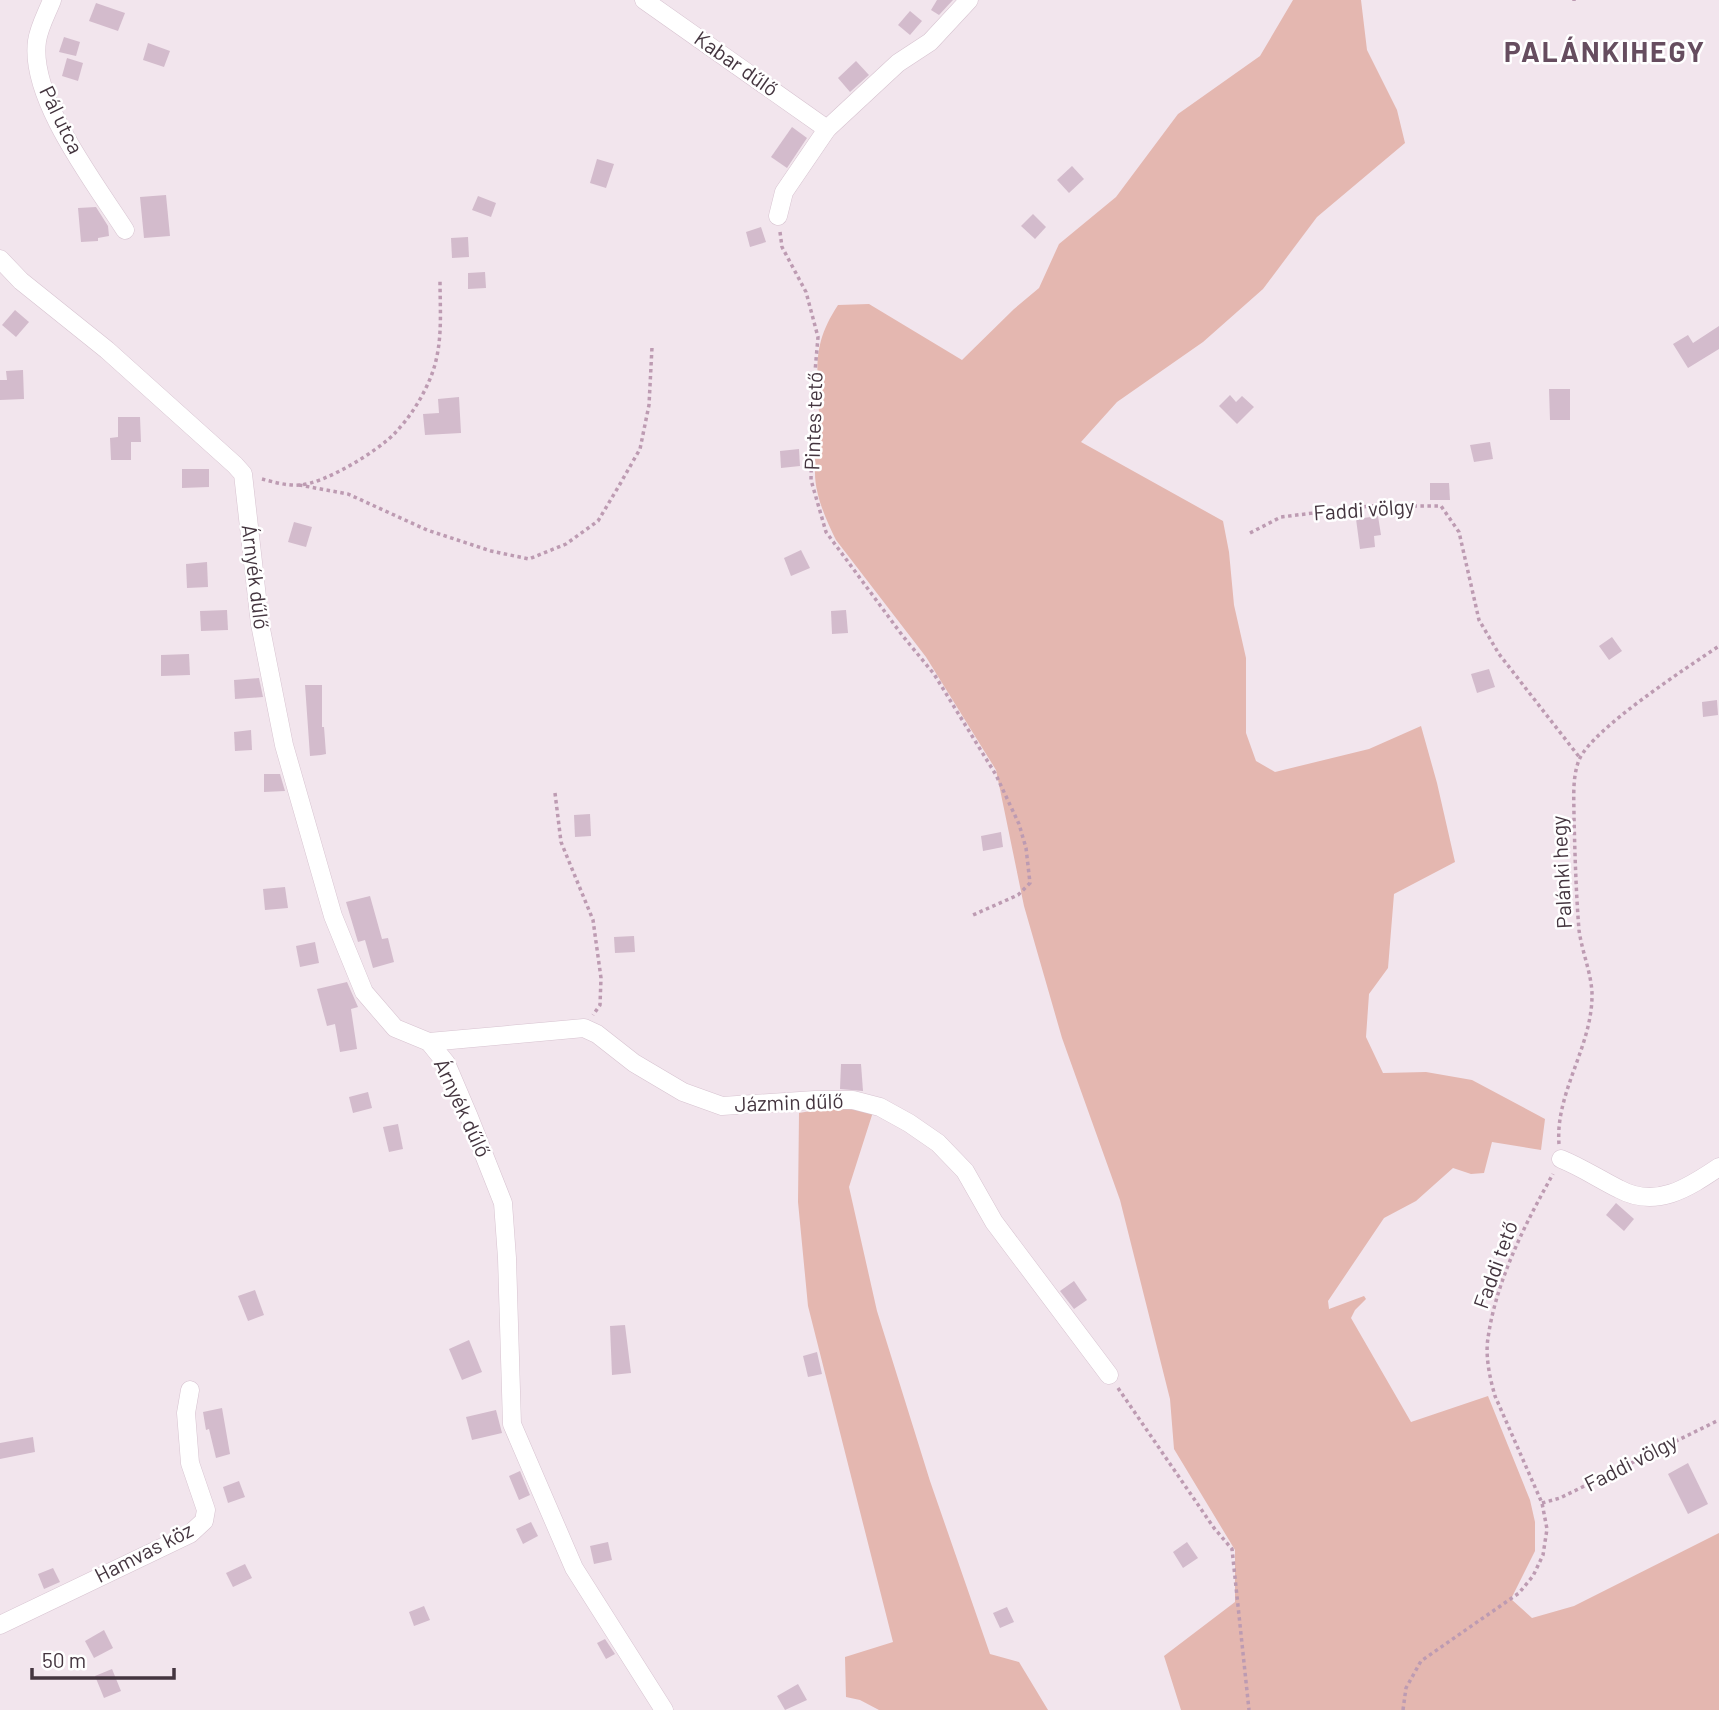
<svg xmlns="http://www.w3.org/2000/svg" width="1719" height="1710" font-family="Barlow,sans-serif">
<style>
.green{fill:#e4b7b0}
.building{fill:#d3bbcc}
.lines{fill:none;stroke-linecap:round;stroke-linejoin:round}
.street-casing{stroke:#d7c3d0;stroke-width:19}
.path{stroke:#bd9bb2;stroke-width:3.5;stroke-dasharray:3.5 3.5;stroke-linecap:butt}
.street{stroke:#fff;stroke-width:18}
.labels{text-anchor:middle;stroke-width:5;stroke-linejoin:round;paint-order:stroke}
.street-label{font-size:21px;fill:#44353f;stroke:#fff}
.district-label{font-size:28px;font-weight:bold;letter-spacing:2px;fill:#664d5f;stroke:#fff}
</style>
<rect width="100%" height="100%" fill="#f2e5ed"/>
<g class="green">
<path d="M1293,0H1361L1367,50L1397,110L1405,143L1317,217L1263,289L1203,342L1117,402L1081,442L1223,521L1229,552L1234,605L1246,658V733L1256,761L1275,772L1369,749L1421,726L1437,783L1455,862L1394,894L1388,968L1369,994L1366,1037L1383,1073L1426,1072L1472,1080L1545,1119L1541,1150L1492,1142L1484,1173L1471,1174L1453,1168L1416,1201L1384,1218L1328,1301L1329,1309L1364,1296L1366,1299L1355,1310L1351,1318L1411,1422L1488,1396L1530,1500L1535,1522V1551L1511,1599L1532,1618L1574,1606L1719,1533V1710H1181L1164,1656L1235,1602V1550L1174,1449L1170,1399L1120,1200L1062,1038L1024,906L996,770L926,657L836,540C826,520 815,495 815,473C814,453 819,433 819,414C818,368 811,346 838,305L869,304L962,360L1014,309L1039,288L1059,244L1116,197L1178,114L1260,56Z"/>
<path d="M833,1107L873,1112L849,1187L877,1311L930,1481L990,1654L1019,1662L1048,1710H879L860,1700L846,1697L845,1657L893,1642L808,1306L798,1202L799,1113Z"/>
</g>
<g class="building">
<path d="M937,0H953L939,15L931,10Z"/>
<path d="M96,3L125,13L118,31L89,21Z"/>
<path d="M910,11L922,21L910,35L898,25Z"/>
<path d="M64,37L80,42L76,56L59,52Z"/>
<path d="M148,43L170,51L164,67L143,60Z"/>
<path d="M67,58L83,63L78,81L62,76Z"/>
<path d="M856,61L869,75L850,92L838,78Z"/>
<path d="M792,127L807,138L787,168L771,157Z"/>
<path d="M597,159L614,164L606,188L590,183Z"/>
<path d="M1072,166L1084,179L1069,193L1057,180Z"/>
<path d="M166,195L170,236L144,238L140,197Z"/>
<path d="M478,196L496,203L491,217L472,210Z"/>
<path d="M96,207L108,226L109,236L98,238V241L81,242L78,208Z"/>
<path d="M1033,214L1046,227L1035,239L1021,226Z"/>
<path d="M761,227L766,242L750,247L746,232Z"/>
<path d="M468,237L469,257L452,258L451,238Z"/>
<path d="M485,272L486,288L468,289V273Z"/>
<path d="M15,310L29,322L16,337L2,325Z"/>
<path d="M1719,326V349L1688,368L1673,344L1688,335L1693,343Z"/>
<path d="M23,370L24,399L0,400V380H7L6,371Z"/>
<path d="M1549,389H1570V420H1550Z"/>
<path d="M1230,395L1236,402L1242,396L1254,407L1237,424L1219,406Z"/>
<path d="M459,397L461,433L425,435L423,414L439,413L438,399Z"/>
<path d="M118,417H140L141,442H131V460H111L110,438L118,437Z"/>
<path d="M1490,442L1493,459L1474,462L1470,445Z"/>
<path d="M799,449L800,466L781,468L780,451Z"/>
<path d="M182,469H209V487L182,488Z"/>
<path d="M1430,483H1449L1450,500H1430Z"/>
<path d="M1378,516L1381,535L1374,536L1375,547L1360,549L1356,519Z"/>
<path d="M294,522L312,527L306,547L288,542Z"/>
<path d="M801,550L810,568L791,576L784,558Z"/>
<path d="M207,562L208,587L187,588L186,564Z"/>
<path d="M227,610L228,630L201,631L200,611Z"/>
<path d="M846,610L848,633L832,634L831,611Z"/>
<path d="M1612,637L1622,651L1609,660L1599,646Z"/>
<path d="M189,654L190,675L161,676V655Z"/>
<path d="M1489,669L1495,687L1477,693L1471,674Z"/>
<path d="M259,678L263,697L235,699L234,680Z"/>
<path d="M305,685H322V727H324L326,754L321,755L310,756Z"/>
<path d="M1717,700L1718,715L1703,717L1702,702Z"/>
<path d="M251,730L252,750L235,751L234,732Z"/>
<path d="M264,774H280L285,791L264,792Z"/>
<path d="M590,814L591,836L575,837L574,815Z"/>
<path d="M1001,832L1003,847L983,851L981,836Z"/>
<path d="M285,887L288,908L265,910L263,889Z"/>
<path d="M370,896L382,939L388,938L394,962L373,968L365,940L358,942L346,902Z"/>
<path d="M634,936L635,952L615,953L614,937Z"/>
<path d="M315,942L319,963L300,967L296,946Z"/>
<path d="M347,982L358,1007L351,1009L357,1049L340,1052L335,1024L327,1026L317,989Z"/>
<path d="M841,1064H861L863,1091L840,1089Z"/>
<path d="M368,1092L372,1108L353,1113L349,1097Z"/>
<path d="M398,1124L403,1149L389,1152L383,1127Z"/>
<path d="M1616,1203L1634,1219L1624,1231L1606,1215Z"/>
<path d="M1074,1281L1087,1300L1074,1309L1060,1291Z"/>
<path d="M255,1290L264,1315L248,1321L238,1296Z"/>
<path d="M625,1325L631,1373L612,1375L610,1326Z"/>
<path d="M469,1340L482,1372L462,1380L449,1349Z"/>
<path d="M817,1352L822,1374L808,1377L803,1356Z"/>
<path d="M222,1408L230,1454L216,1458L209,1429L206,1430L203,1412Z"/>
<path d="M496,1410L502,1433L472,1440L466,1417Z"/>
<path d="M33,1437L35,1452L0,1459V1443Z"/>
<path d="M1688,1463L1708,1504L1688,1514L1668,1474Z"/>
<path d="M520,1471L530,1495L519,1500L509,1476Z"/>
<path d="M239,1481L245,1497L228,1503L223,1487Z"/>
<path d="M531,1522L538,1536L523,1544L516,1529Z"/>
<path d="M608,1542L612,1560L594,1564L590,1546Z"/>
<path d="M1187,1542L1198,1558L1183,1568L1173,1552Z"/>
<path d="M245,1564L252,1578L233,1587L226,1573Z"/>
<path d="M53,1568L60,1582L44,1589L38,1574Z"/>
<path d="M424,1606L430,1620L414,1626L409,1612Z"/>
<path d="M1007,1607L1014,1622L1000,1628L993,1613Z"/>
<path d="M104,1630L113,1648L94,1658L85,1641Z"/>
<path d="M605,1639L615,1654L606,1659L597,1643Z"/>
<path d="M112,1669L121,1691L104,1698L95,1676Z"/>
<path d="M798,1684L807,1700L785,1710L777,1696Z"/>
</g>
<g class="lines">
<defs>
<g id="street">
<path d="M52,0C47,13 39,27 37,41C29,98 95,183 125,230"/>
<path d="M644,0L827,129"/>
<path d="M778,216L784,192L827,129L898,63L930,42L969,0"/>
<path d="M0,259L21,281L107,350L235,465L243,474L260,624L284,745L333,916L364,992L395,1028L429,1042L446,1063L469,1117L503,1203L507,1258L512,1424L574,1568L664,1710"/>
<path d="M429,1042L584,1028L597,1034L634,1063L683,1092L722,1106L815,1100H853L880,1107L909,1123L938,1143L965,1171L994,1222L1109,1375"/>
<path d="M1561,1159C1581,1167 1599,1179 1619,1189C1656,1209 1688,1188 1719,1167"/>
<path d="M0,1625L190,1534L204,1521L206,1510L190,1463L186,1413L190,1390"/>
</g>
</defs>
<use href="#street" class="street-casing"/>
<g class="path">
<path d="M1574,0V1"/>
<path d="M780,232L782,247L806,292L818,337L813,395L811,480L826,532L902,635L934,674L996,775L1019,824L1026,848L1030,883L1018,895L973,915"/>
<path d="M262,479C273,482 288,486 299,485C324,484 376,452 393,435C410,418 425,394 433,371C443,341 440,311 440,280"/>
<path d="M299,485L348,494L427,530L491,551L529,559L566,544L598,521L620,484L640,449L649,405L652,347"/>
<path d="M1250,533L1281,517L1370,506H1441L1459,532L1479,620L1499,654L1580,758"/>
<path d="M555,793L561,842L593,920L601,978L600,1005L593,1015"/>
<path d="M1559,1144C1555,1092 1593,1046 1592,993C1591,972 1582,952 1579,930C1576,893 1575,856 1574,818C1574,799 1572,778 1579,760C1592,729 1688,667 1719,646"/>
<path d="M1118,1388L1214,1528L1232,1549L1249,1710"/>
<path d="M1542,1503L1560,1498L1719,1420"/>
<path d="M1403,1710L1406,1688L1421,1661L1519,1593L1533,1576L1543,1555L1547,1529L1542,1503L1495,1396C1490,1379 1485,1356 1488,1338C1496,1281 1525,1224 1553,1174"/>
</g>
<use href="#street" class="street"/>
</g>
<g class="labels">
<g class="street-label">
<text transform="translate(736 64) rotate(35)" y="7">Kabar dűlő</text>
<text transform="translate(61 120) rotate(64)" y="7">Pál utca</text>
<text transform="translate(814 421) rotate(-88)" y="7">Pintes tető</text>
<text transform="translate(1364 510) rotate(-4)" y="7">Faddi völgy</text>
<text transform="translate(255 577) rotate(83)" y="7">Árnyék dűlő</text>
<text transform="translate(1562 872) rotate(-93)" y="7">Palánki hegy</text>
<text transform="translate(789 1103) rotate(-2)" y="7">Jázmin dűlő</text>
<text transform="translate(462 1108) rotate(65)" y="7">Árnyék dűlő</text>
<text transform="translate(1496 1265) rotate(-70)" y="7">Faddi tető</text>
<text transform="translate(1631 1463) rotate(-27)" y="7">Faddi völgy</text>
<text transform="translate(144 1553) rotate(-27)" y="7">Hamvas köz</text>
</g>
<g class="district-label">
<text x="1605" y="62">PALÁNKIHEGY</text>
</g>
</g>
<path d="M32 1668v10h142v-10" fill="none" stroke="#44353f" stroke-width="3.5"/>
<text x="42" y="1668" font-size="21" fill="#44353f" stroke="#ffffff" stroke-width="5" paint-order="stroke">50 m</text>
</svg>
